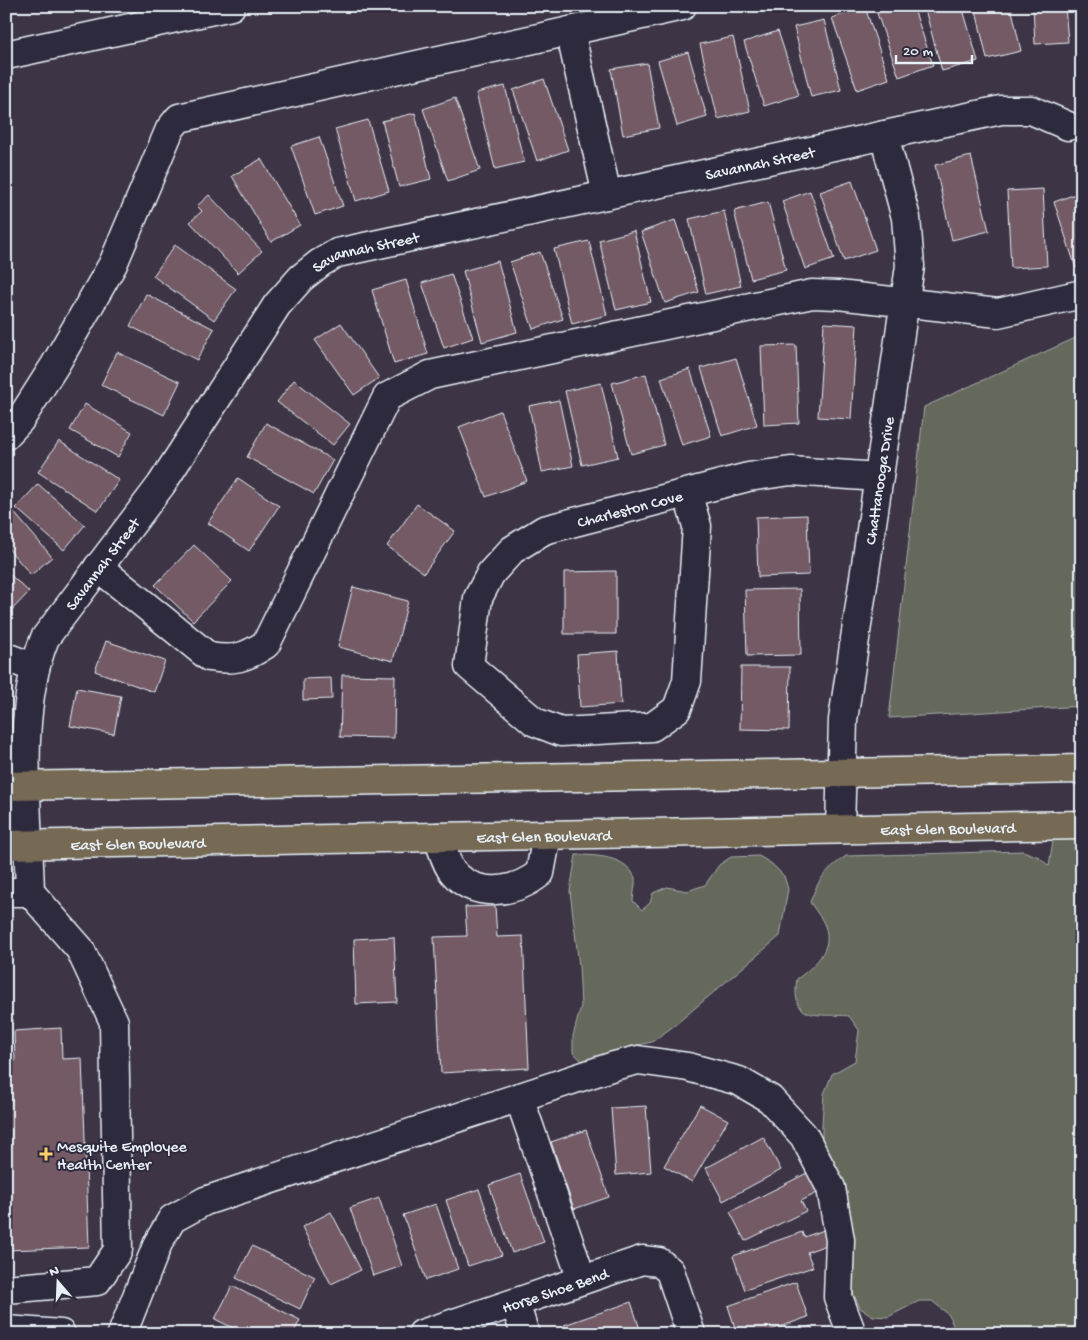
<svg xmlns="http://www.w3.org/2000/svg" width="1088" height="1340" font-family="'Gochi Hand',sans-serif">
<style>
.green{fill:#65695b;stroke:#a6adaa}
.building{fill:#735a65;stroke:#e8f1f8}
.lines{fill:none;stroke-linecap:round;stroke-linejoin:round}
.minor-casing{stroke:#e8f1f8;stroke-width:31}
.major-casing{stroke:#e8f1f8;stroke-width:31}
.minor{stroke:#2f2a3d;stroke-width:28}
.major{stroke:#766a55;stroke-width:28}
.poi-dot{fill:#ffd166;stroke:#2f2a3d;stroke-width:2}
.labels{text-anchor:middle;stroke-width:4;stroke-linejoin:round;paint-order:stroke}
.street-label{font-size:16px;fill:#e8f1f8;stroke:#2f2a3d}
.poi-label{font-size:16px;fill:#e8f1f8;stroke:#2f2a3d;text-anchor:start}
</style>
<rect width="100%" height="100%" fill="#3d3445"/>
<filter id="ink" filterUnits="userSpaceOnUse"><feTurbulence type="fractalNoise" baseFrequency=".02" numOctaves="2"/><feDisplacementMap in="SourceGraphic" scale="10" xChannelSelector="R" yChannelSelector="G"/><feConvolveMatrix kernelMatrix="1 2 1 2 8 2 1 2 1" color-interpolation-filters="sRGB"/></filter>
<g filter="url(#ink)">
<g class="green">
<path d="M1082,335V706L889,718L924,407Z"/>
<path d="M1082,839V1334H956L949,1315L932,1301H919L888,1317L873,1316L860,1308L854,1295L849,1270L851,1235L847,1201L828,1165L822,1143V1124L824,1094L832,1074L855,1061L859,1030L849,1016C820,1013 790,1024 797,979C813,967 834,950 825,926C822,918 815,910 810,902C819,878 825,871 846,856L1023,851L1039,857L1049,866L1053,840Z"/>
<path d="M576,855C595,855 627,856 635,878C636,884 633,895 633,901L642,910L650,903L653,893L667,887L687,891L705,885L719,865L731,857L759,856L772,864L784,876L788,889L780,936L675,1025L652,1042L628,1047L596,1063L582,1061L573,1052V1036L581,1006L579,966L570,891Z"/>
</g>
<g class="building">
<path d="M896,6H913L933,65L899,77L877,13Z"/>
<path d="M924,6H962L978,61L942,71Z"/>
<path d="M975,6H1011L1021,51L987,59Z"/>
<path d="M1033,6H1065L1068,42L1035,44Z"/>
<path d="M865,7L889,79L857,90L832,18Z"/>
<path d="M824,20L841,90L811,97L794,27Z"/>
<path d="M778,31L799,95L764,106L744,42Z"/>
<path d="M733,37L750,111L718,119L700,44Z"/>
<path d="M688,52L707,117L677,126L658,61Z"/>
<path d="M647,63L659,128L623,135L611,69Z"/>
<path d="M544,79L568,150L537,161L513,90Z"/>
<path d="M505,86L524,162L495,169L476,93Z"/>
<path d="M455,98L480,170L448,181L423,109Z"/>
<path d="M415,113L431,179L399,187L382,121Z"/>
<path d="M368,120L389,191L356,201L335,129Z"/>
<path d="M319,137L343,206L315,215L291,146Z"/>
<path d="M971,156L989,231L952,240L935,165Z"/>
<path d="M261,159L300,225L271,242L232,176Z"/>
<path d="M852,181L876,250L844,261L820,192Z"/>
<path d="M1043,189L1047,266L1011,268L1007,191Z"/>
<path d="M810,191L834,259L805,269L782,201Z"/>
<path d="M1081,192L1082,266L1076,268L1054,202Z"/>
<path d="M209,195L262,251L238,273L190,222L202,211L197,206Z"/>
<path d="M768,202L786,270L751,279L734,211Z"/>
<path d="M724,211L741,286L706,294L689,219Z"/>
<path d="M675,220L699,292L665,303L641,232Z"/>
<path d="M634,231L651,302L616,310L599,240Z"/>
<path d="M589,241L607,315L572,324L554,249Z"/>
<path d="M175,245L236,289L214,320L153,276Z"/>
<path d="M540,252L563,319L533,329L510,262Z"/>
<path d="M498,261L517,332L482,342L463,271Z"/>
<path d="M451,274L473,338L444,348L422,283Z"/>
<path d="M406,280L428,354L394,364L372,290Z"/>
<path d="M146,294L214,329L197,360L130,326Z"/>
<path d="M341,323L379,378L354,395L315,340Z"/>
<path d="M824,323L857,325L851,419L818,417Z"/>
<path d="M796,345L799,423L764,425L761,346Z"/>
<path d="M117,352L180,382L164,415L101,385Z"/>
<path d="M736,358L757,425L722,436L701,368Z"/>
<path d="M690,369L711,436L682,445L661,378Z"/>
<path d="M646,374L664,445L631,454L612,383Z"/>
<path d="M294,380L350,424L333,445L277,402Z"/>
<path d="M601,383L618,457L582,465L565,391Z"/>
<path d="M559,400L573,466L542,472L529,406Z"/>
<path d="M85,404L132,432L118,457L70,430Z"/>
<path d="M500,411L527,481L486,497L459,427Z"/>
<path d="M266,423L333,460L314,494L247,457Z"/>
<path d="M59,441L119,480L98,511L38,472Z"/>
<path d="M238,478L279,506L249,551L208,523Z"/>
<path d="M38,484L85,525L64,550L16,508Z"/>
<path d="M417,504L455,531L424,573L387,546Z"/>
<path d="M12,510L52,557L31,575L6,546V515Z"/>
<path d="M807,515L809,575L758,577L756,517Z"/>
<path d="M194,545L232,581L193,621L155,585Z"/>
<path d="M6,571L29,592L7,615L6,614Z"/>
<path d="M616,571V634H564V572Z"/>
<path d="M353,587L408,601L393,661L338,647Z"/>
<path d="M800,589L801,655L747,656L745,590Z"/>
<path d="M106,641L165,661L154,692L95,671Z"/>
<path d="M618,651L621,704L580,707L577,654Z"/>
<path d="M741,667H790L789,730L740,729Z"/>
<path d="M342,675L395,676L394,738L340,737Z"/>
<path d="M331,678L332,699L303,700V679Z"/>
<path d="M77,688L121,696L114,734L70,726Z"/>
<path d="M495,906L497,937L523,936L529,1068L441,1073L434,937L467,936L465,907Z"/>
<path d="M394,937L397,1002L356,1004L354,939Z"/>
<path d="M61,1028L62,1059L82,1058L89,1247L6,1250V1062L15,1061L14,1031Z"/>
<path d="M700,1105L728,1120L692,1182L664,1166Z"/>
<path d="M646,1106L651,1172L616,1175L611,1108Z"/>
<path d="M586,1130L609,1197L574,1209L551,1142Z"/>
<path d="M763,1137L781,1170L723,1201L706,1168Z"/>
<path d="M811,1171L821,1191L801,1201L806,1211L745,1241L730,1212Z"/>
<path d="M520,1174L544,1242L512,1253L489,1185Z"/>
<path d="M479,1189L502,1255L468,1266L446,1200Z"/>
<path d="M379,1198L402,1266L373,1276L350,1208Z"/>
<path d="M436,1204L458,1269L426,1280L403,1215Z"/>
<path d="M331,1212L361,1270L331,1284L302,1227Z"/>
<path d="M827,1229L832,1243L807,1252L813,1267L745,1290L733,1256L802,1232L804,1237Z"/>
<path d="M252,1246L315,1277L300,1309L236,1278Z"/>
<path d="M796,1282L808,1317L760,1334H737L728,1306Z"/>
<path d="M232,1286L300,1320L293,1334H245L215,1319Z"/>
<path d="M631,1302L641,1332L635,1334H567L564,1325Z"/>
<path d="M811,1326L814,1334H790Z"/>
</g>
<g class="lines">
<defs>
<g id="minor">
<path d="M570,31L607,195"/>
<path d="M6,55L231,6"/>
<path d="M6,435L20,420L55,365L113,264L170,129L179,118L682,6"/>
<path id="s1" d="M687,493L697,526L687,681L677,709L652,727L561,732L535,722L469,666L478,598L491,573L512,550L544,530L748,477L791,471L879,477"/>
<path d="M98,567L209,657C234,661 245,658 266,644L387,397L430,375L812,294L838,295L998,313L1082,294"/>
<path d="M6,657L35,668"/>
<path id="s2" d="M840,829L843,720L910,266L906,218L884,135"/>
<path d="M438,837C442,848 446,864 453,872C476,899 515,893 540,873L547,835"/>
<path id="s3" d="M6,892H30C28,814 15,710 45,638L161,485L277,305L301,278L320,263L337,253L1001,110H1031L1068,126"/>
<path d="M519,1097L582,1280"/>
<path d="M6,1289L97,1281L118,1250L114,1022L80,949L30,892"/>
<path d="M515,1303L525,1334"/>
<path d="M6,1330L61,1334"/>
<path d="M122,1334L158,1243L172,1219L205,1201L614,1066L638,1060L688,1067L739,1081L770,1099L804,1136L831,1188L840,1240L838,1297L852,1334"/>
<path id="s4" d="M422,1334L642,1260L659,1262L670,1271L691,1334"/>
</g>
<g id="major">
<path d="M6,786L1082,769"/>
<path id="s5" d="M6,845L1082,825"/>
</g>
</defs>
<use href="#minor" class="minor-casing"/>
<use href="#major" class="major-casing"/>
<use href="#minor" class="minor"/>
<use href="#major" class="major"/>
</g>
</g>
<path class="poi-dot" d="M43.5 1146.5h5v5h5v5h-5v5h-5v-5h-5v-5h5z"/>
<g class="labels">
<g class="street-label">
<text dy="6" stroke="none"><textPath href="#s3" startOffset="1199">Savannah Street</textPath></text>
<text dy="6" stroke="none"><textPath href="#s3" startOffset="794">Savannah Street</textPath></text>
<text dy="6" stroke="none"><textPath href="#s2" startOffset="351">Chattanooga Drive</textPath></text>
<text dy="6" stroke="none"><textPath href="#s1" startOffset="710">Charleston Cove</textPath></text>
<text dy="6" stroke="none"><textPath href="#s3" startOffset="374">Savannah Street</textPath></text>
<text dy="6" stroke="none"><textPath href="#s5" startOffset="942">East Glen Boulevard</textPath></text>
<text dy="6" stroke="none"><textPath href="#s5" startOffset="538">East Glen Boulevard</textPath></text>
<text dy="6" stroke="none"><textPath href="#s5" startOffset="132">East Glen Boulevard</textPath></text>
<text dy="6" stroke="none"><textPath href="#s4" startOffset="140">Horse Shoe Bend</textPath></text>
</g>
<g class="poi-label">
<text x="57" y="1151">Mesquite Employee<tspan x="57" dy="18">Health Center</tspan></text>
</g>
</g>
<rect width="1088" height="1340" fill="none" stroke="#2f2a3d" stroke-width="25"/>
<rect x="12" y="12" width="1063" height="1315" fill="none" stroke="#e8f1f8" stroke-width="2" filter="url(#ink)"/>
<g transform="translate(58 1282) rotate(341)" stroke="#2f2a3d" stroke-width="4" paint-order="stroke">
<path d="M0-4L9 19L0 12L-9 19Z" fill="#e8f1f8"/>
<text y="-8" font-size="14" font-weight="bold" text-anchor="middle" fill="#e8f1f8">N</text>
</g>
<path d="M896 55v8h76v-8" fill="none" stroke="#e8f1f8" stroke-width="2.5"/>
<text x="903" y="55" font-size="15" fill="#e8f1f8" stroke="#2f2a3d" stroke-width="4" paint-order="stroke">20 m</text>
</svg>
